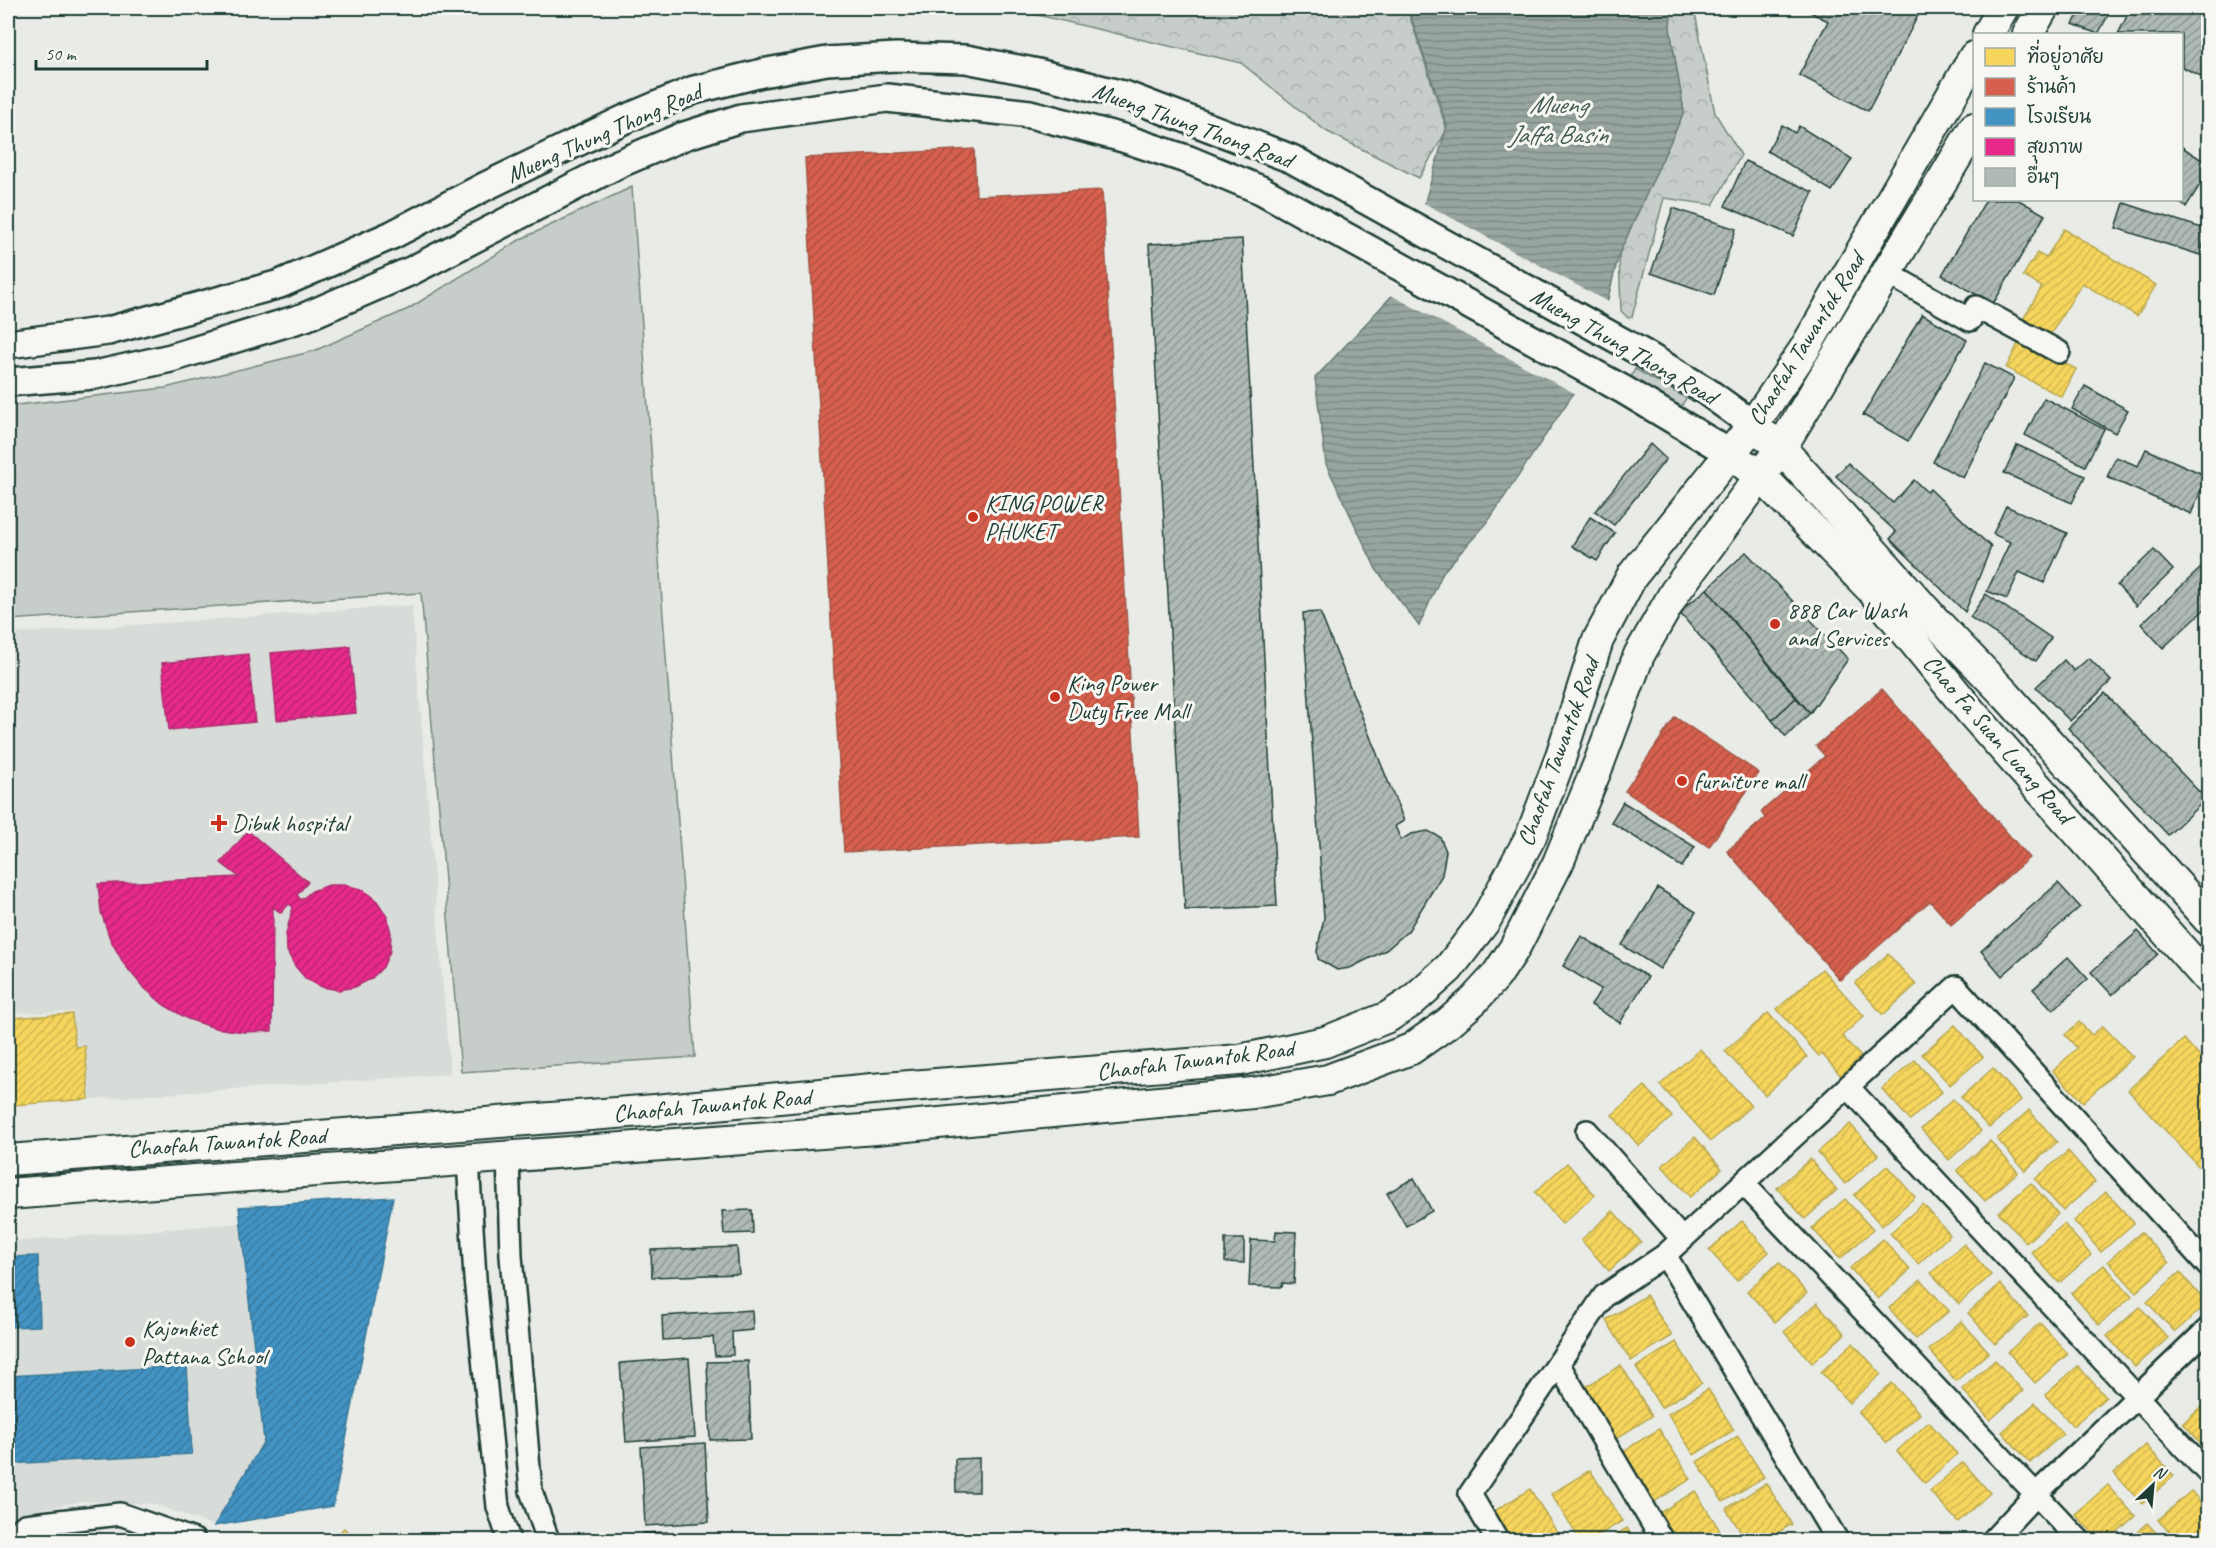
<svg xmlns="http://www.w3.org/2000/svg" width="2216" height="1548" font-family="Caveat,'Playpen Sans Thai',sans-serif">
<style>
.built{fill:#d8dcd8}
.green{fill:#c7cec9;stroke:#73867e;stroke-width:1.5}
.forest{fill:url(#forest-crowns);stroke:#73867e;stroke-width:1.5}
.water{fill:url(#water-rules);stroke:#687c75;stroke-width:1.5}
.pier{fill:#e9ebe7}
.homes{fill:url(#homes-hatch);stroke:#b6a750;stroke-width:1.5}
.shops{fill:url(#shops-hatch);stroke:#9f5646;stroke-width:1.5}
.schools{fill:url(#schools-hatch);stroke:#387998;stroke-width:1.5}
.health{fill:url(#health-hatch);stroke:#ab2f70;stroke-width:1.5}
.building{fill:url(#building-hatch);stroke:#1f3d34;stroke-width:1.5}
.lines{fill:none;stroke-linecap:round;stroke-linejoin:round}
.minor-casing{stroke:#1f3d34;stroke-width:26}
.tertiary-casing{stroke:#1f3d34;stroke-width:32}
.secondary-casing{stroke:#1f3d34;stroke-width:34}
.minor{stroke:#f6f6f2;stroke-width:21}
.tertiary{stroke:#f6f6f2;stroke-width:27}
.secondary{stroke:#f6f6f2;stroke-width:30}
.poi-dot{fill:#c8321e;stroke:#f6f6f2;stroke-width:2}
.labels{text-anchor:middle;stroke-width:6;stroke-linejoin:round;paint-order:stroke}
.street-label{font-size:24px;fill:#1f3d34;stroke:#f6f6f2}
.poi-label{font-size:24px;fill:#1f3d34;stroke:#f6f6f2;text-anchor:start}
.water-label{font-size:26px;font-style:italic;fill:#445c54;stroke:#f6f6f2}
</style>
<defs>
<pattern id="forest-crowns" width="20" height="18" patternUnits="userSpaceOnUse" patternTransform="scale(1.5)"><rect width="20" height="18" fill="#c7cec9"/><path d="M2 6a3 3 0 1 1 6 0M12 15a3 3 0 1 1 6 0" fill="none" stroke="#aab2ad"/></pattern>
<pattern id="water-rules" width="6" height="5" patternUnits="userSpaceOnUse" patternTransform="scale(1.5)"><rect width="6" height="5" fill="#99a6a0"/><path d="M0 2.5h6" fill="none" stroke="#7c8883"/></pattern>
<pattern id="homes-hatch" width="6" height="6" patternUnits="userSpaceOnUse" patternTransform="scale(1.5)"><rect width="6" height="6" fill="#f6d55c"/><path d="M-1 1l2-2M0 6l6-6M5 7l2-2" fill="none" stroke="#d2b851"/></pattern>
<pattern id="shops-hatch" width="6" height="6" patternUnits="userSpaceOnUse" patternTransform="scale(1.5)"><rect width="6" height="6" fill="#d6604d"/><path d="M-1 1l2-2M0 6l6-6M5 7l2-2" fill="none" stroke="#ad5041"/></pattern>
<pattern id="schools-hatch" width="6" height="6" patternUnits="userSpaceOnUse" patternTransform="scale(1.5)"><rect width="6" height="6" fill="#4393c3"/><path d="M-1 1l2-2M0 6l6-6M5 7l2-2" fill="none" stroke="#37799f"/></pattern>
<pattern id="health-hatch" width="6" height="6" patternUnits="userSpaceOnUse" patternTransform="scale(1.5)"><rect width="6" height="6" fill="#e7298a"/><path d="M-1 1l2-2M0 6l6-6M5 7l2-2" fill="none" stroke="#bb2472"/></pattern>
<pattern id="building-hatch" width="6" height="6" patternUnits="userSpaceOnUse" patternTransform="scale(1.5)"><rect width="6" height="6" fill="#b0bab5"/><path d="M-1 1l2-2M0 6l6-6M5 7l2-2" fill="none" stroke="#8f9894"/></pattern>
</defs>
<rect width="100%" height="100%" fill="#e9ebe7"/>
<filter id="ink" filterUnits="userSpaceOnUse"><feTurbulence type="fractalNoise" baseFrequency=".0167" numOctaves="2"/><feDisplacementMap in="SourceGraphic" scale="12" xChannelSelector="R" yChannelSelector="G"/><feConvolveMatrix kernelMatrix="1 2 1 2 8 2 1 2 1" color-interpolation-filters="sRGB"/></filter>
<g filter="url(#ink)">
<g class="built">
<path d="M412,605L450,1074L79,1100L73,1012L8,1013V634Z"/>
<path d="M240,1223L264,1441L214,1526L154,1504L82,1501L27,1512L8,1526V1242Z"/>
</g>
<g class="green">
<path d="M632,187L695,1057L461,1072L421,593L8,620V406L165,388L314,351L408,309L521,239Z"/>
<path d="M1635,369L1686,398L1681,407L1630,379Z"/>
</g>
<g class="forest">
<path d="M1008,8H1407L1447,130L1419,178L1326,131L1241,63Z"/>
<path d="M1671,8H1694L1715,113L1741,155L1713,205L1664,198L1632,317L1628,318L1621,311L1619,254L1684,112L1670,29Z"/>
</g>
<path class="water" d="M1408,8H1671L1670,29L1684,112L1619,254L1591,367L1487,523L1443,572L1419,626L1376,569L1326,464L1315,378L1400,287L1447,126Z"/>
<path class="pier" d="M1422,202L1610,303L1593,368L1576,394L1389,294L1398,285Z"/>
<g class="homes">
<path d="M2064,229L2156,285L2137,316L2082,283L2049,337L2022,321L2042,287L2023,276L2037,253L2046,258Z"/>
<path d="M2020,340L2076,369L2062,397L2006,368Z"/>
<path d="M1888,954L1916,985L1883,1015L1855,983Z"/>
<path d="M1822,969L1864,1016L1842,1036L1863,1059L1842,1077L1822,1054L1819,1056L1777,1009Z"/>
<path d="M1768,1013L1807,1057L1765,1095L1725,1051Z"/>
<path d="M72,1014L75,1047L85,1046L89,1099L14,1105V1102L8,1103V1018Z"/>
<path d="M2079,1022L2092,1035L2103,1026L2133,1057L2083,1102L2053,1071L2077,1048L2065,1035Z"/>
<path d="M1955,1025L1983,1057L1950,1085L1922,1054Z"/>
<path d="M2184,1039L2208,1066V1162L2201,1169L2128,1090Z"/>
<path d="M1700,1049L1751,1106L1711,1141L1660,1085Z"/>
<path d="M1915,1060L1942,1092L1910,1120L1882,1089Z"/>
<path d="M1993,1068L2021,1100L1989,1128L1961,1097Z"/>
<path d="M1645,1086L1672,1117L1639,1146L1612,1115Z"/>
<path d="M1953,1099L1981,1131L1949,1160L1921,1129Z"/>
<path d="M2029,1110L2057,1142L2025,1171L1997,1139Z"/>
<path d="M1850,1124L1878,1155L1845,1184L1818,1152Z"/>
<path d="M1695,1137L1722,1169L1690,1197L1662,1166Z"/>
<path d="M1990,1141L2018,1172L1985,1201L1957,1170Z"/>
<path d="M2068,1151L2095,1182L2063,1211L2035,1179Z"/>
<path d="M1810,1159L1837,1190L1805,1219L1777,1188Z"/>
<path d="M1567,1163L1595,1195L1562,1224L1535,1192Z"/>
<path d="M1887,1166L1915,1197L1882,1226L1854,1195Z"/>
<path d="M2031,1183L2058,1214L2026,1243L1998,1212Z"/>
<path d="M2106,1192L2134,1223L2101,1252L2074,1221Z"/>
<path d="M1845,1199L1873,1230L1840,1259L1812,1228Z"/>
<path d="M1923,1204L1950,1235L1918,1264L1890,1233Z"/>
<path d="M1613,1211L1641,1242L1609,1271L1581,1240Z"/>
<path d="M1742,1221L1769,1252L1737,1281L1709,1250Z"/>
<path d="M2064,1224L2091,1255L2059,1283L2031,1252Z"/>
<path d="M2141,1232L2169,1263L2136,1292L2108,1261Z"/>
<path d="M1883,1239L1910,1270L1878,1299L1850,1268Z"/>
<path d="M1964,1244L1991,1275L1959,1304L1931,1273Z"/>
<path d="M1779,1262L1807,1293L1775,1322L1747,1291Z"/>
<path d="M2104,1265L2132,1296L2099,1325L2071,1293Z"/>
<path d="M2180,1272L2207,1304L2175,1332L2147,1302Z"/>
<path d="M1921,1280L1949,1311L1916,1339L1889,1308Z"/>
<path d="M2000,1284L2028,1316L1995,1344L1968,1313Z"/>
<path d="M1646,1295L1672,1336L1631,1361L1606,1320Z"/>
<path d="M1817,1303L1845,1334L1812,1363L1784,1332Z"/>
<path d="M2140,1307L2168,1338L2135,1367L2107,1336Z"/>
<path d="M1961,1321L1989,1352L1956,1381L1929,1350Z"/>
<path d="M2040,1323L2068,1354L2035,1383L2008,1352Z"/>
<path d="M1676,1342L1702,1383L1661,1408L1636,1367Z"/>
<path d="M1853,1343L1881,1374L1849,1403L1821,1372Z"/>
<path d="M1995,1360L2023,1391L1990,1420L1962,1389Z"/>
<path d="M1621,1365L1652,1416L1614,1440L1582,1389Z"/>
<path d="M2078,1366L2106,1397L2073,1426L2045,1395Z"/>
<path d="M1892,1383L1920,1414L1887,1443L1859,1412Z"/>
<path d="M1708,1389L1734,1430L1694,1455L1668,1414Z"/>
<path d="M2208,1400V1451L2183,1423Z"/>
<path d="M2035,1403L2063,1434L2030,1463L2002,1432Z"/>
<path d="M1929,1422L1957,1454L1925,1483L1897,1451Z"/>
<path d="M1659,1429L1691,1479L1652,1503L1620,1453Z"/>
<path d="M1738,1436L1764,1477L1723,1502L1697,1462Z"/>
<path d="M2146,1445L2174,1476L2142,1504L2114,1473Z"/>
<path d="M1963,1462L1990,1493L1958,1522L1930,1491Z"/>
<path d="M1590,1470L1622,1521L1591,1540H1580L1551,1494Z"/>
<path d="M1766,1483L1792,1524L1765,1540H1746L1726,1509Z"/>
<path d="M2108,1485L2135,1516L2108,1540H2099L2075,1514Z"/>
<path d="M1530,1489L1562,1540H1508L1491,1513Z"/>
<path d="M1695,1491L1726,1540H1672L1656,1515Z"/>
<path d="M2191,1491L2208,1510V1531L2198,1540H2177L2158,1520Z"/>
<path d="M2147,1523L2163,1540H2127Z"/>
<path d="M344,1528L357,1540H332Z"/>
<path d="M1627,1528L1635,1540H1607Z"/>
</g>
<g class="shops">
<path d="M974,149L976,196L1102,190L1139,837L844,852L805,158Z"/>
<path d="M1882,689L2029,858L1951,925L1930,901L1840,980L1727,851L1765,818L1761,812L1825,756L1816,746Z"/>
<path d="M1675,717L1759,773L1709,847L1625,791Z"/>
</g>
<g class="schools">
<path d="M393,1197L333,1506L214,1526L264,1441L239,1207Z"/>
<path d="M38,1256L40,1326L8,1327V1257Z"/>
<path d="M187,1366L192,1454L8,1464V1376Z"/>
</g>
<g class="health">
<path d="M350,646L356,713L277,720L271,653Z"/>
<path d="M248,654L255,722L169,730L162,663Z"/>
<path d="M248,831L308,882L297,895L301,900L312,891L329,885H346L363,890L377,901L387,916L391,933L390,951L383,967L371,979L355,987L339,990L322,987L306,979L295,966L287,951L286,934L293,907L289,904L281,913L273,907L272,1031L244,1032L215,1028L188,1019L164,1005L142,986L124,964L110,939L101,912L98,884L239,877L221,863Z"/>
</g>
<g class="building">
<path d="M1802,8H1922L1868,111L1799,75L1828,21Z"/>
<path d="M2082,8H2112L2098,34L2073,24Z"/>
<path d="M2131,8H2208V70L2205,78L2182,67V34H2118Z"/>
<path d="M1782,125L1795,133L1799,126L1852,159L1832,191L1767,151Z"/>
<path d="M2182,147L2208,164V172L2186,207L2175,200H2182Z"/>
<path d="M1745,161L1813,192L1793,236L1725,206Z"/>
<path d="M1986,200H2019L2045,215L1993,304L1942,275Z"/>
<path d="M2124,203L2208,230L2200,255L2116,228Z"/>
<path d="M1673,208L1736,229L1714,295L1651,273Z"/>
<path d="M1242,239L1277,906L1185,910L1149,244Z"/>
<path d="M1922,314L1967,340L1908,441L1863,415Z"/>
<path d="M1985,363L2014,378L1963,478L1933,462Z"/>
<path d="M2085,386L2128,410L2115,433L2072,409Z"/>
<path d="M2044,398L2104,429L2085,466L2025,435Z"/>
<path d="M1650,444L1666,459L1614,525L1595,511Z"/>
<path d="M2017,445L2085,476L2072,503L2004,473Z"/>
<path d="M2146,449L2207,476L2191,514L2107,477L2116,457L2138,466Z"/>
<path d="M1848,463L1893,503L1914,480L1927,492L1930,489L1991,547L1965,612L1890,539L1896,532L1836,476Z"/>
<path d="M2006,506L2067,533L2044,583L2019,572L2007,599L1987,591L2010,542L1993,534Z"/>
<path d="M1590,517L1615,533L1597,561L1572,546Z"/>
<path d="M2154,550L2173,570L2136,606L2117,585Z"/>
<path d="M1746,552L1848,659L1810,713L1707,589Z"/>
<path d="M2203,566L2208,572V606L2163,648L2141,624Z"/>
<path d="M1707,589L1796,698L1772,720L1679,612Z"/>
<path d="M1986,594L2051,638L2036,661L1970,617Z"/>
<path d="M1320,612L1404,821L1395,826L1401,840L1411,834L1428,831L1440,837L1446,851L1442,875L1408,931L1386,950L1350,968L1337,970L1318,959L1317,951L1324,918L1303,613Z"/>
<path d="M2089,658L2111,681L2070,721L2036,687L2064,660L2074,671Z"/>
<path d="M2105,693L2206,799L2168,835L2068,728Z"/>
<path d="M1796,698L1810,713L1786,737L1772,720Z"/>
<path d="M1623,802L1695,847L1682,867L1611,822Z"/>
<path d="M2058,883L2080,907L2002,976L1981,951Z"/>
<path d="M1658,888L1696,912L1660,969L1622,945Z"/>
<path d="M2138,931L2158,954L2112,995L2091,972Z"/>
<path d="M1581,936L1648,977L1620,1023L1591,1005L1601,989L1563,966Z"/>
<path d="M2068,957L2088,979L2053,1010L2033,989Z"/>
<path d="M1414,1178L1432,1211L1406,1226L1387,1193Z"/>
<path d="M752,1210L753,1233L724,1234L722,1211Z"/>
<path d="M1276,1231L1296,1232L1294,1284L1283,1283L1282,1287L1249,1286L1251,1240L1275,1241Z"/>
<path d="M1225,1239H1244V1263L1225,1262Z"/>
<path d="M737,1247L739,1274L652,1277L651,1250Z"/>
<path d="M752,1310L753,1330L732,1332L733,1355L715,1356L713,1337L663,1340L662,1316Z"/>
<path d="M689,1358L695,1437L626,1442L620,1363Z"/>
<path d="M748,1361L751,1439L710,1440L707,1362Z"/>
<path d="M705,1443L709,1522L645,1526L641,1447Z"/>
<path d="M979,1458V1492H956L955,1459Z"/>
<path d="M667,1532L668,1540H643V1533Z"/>
</g>
<g class="lines">
<defs>
<g id="minor">
<path d="M1889,274L1970,320L1976,307L2059,352"/>
<path d="M1849,1088L2208,1473"/>
<path d="M1587,1131L1682,1239"/>
<path d="M508,1156L511,1256L531,1491L548,1540"/>
<path d="M468,1160L475,1278L498,1507L509,1540"/>
<path d="M1744,1184L2079,1540"/>
<path d="M1665,1255L1837,1540"/>
<path d="M1559,1365L1662,1540"/>
<path d="M9,1540L25,1525L120,1514L194,1540"/>
<path d="M1497,1540L1470,1494L1604,1296L1665,1255L1956,987L2208,1266"/>
<path d="M1993,1540L2036,1494L2208,1329"/>
</g>
<g id="tertiary">
<path d="M8,344L108,331L280,284L392,235L484,187L623,120L694,90L762,73L827,61L896,57L966,59L1038,73L1127,96L1292,159L1644,354L1706,391L1753,425"/>
<path d="M8,382L95,375L171,358L305,317L411,271L618,164L684,136L741,118L887,98L1030,114L1123,138L1189,160L1261,190L1624,390L1731,454"/>
</g>
<g id="secondary">
<path d="M1988,34L2003,8"/>
<path d="M2028,34L2043,8"/>
<path d="M1767,437L1781,448L1936,622L2006,695L2208,919"/>
<path d="M1745,465L1761,476L1872,590L1971,712L2208,979"/>
<path d="M8,1160L655,1110L872,1089L1240,1060L1325,1042L1388,1017L1411,1002L1449,968L1485,921L1531,836L1559,762L1598,640L1632,576L1753,425L1804,350L1974,57"/>
<path d="M8,1194L876,1129L1253,1093L1328,1080L1411,1049L1448,1023L1473,1001L1496,976L1514,949L1558,863L1599,763L1639,655L1675,592L1781,448L1974,128"/>
</g>
</defs>
<use href="#minor" class="minor-casing"/>
<use href="#tertiary" class="tertiary-casing"/>
<use href="#secondary" class="secondary-casing"/>
<use href="#minor" class="minor"/>
<use href="#tertiary" class="tertiary"/>
<use href="#secondary" class="secondary"/>
</g>
</g>
<g class="poi-dot">
<circle cx="973" cy="517" r="6"/>
<circle cx="1775" cy="624" r="6"/>
<circle cx="1055" cy="697" r="6"/>
<circle cx="1682" cy="781" r="6"/>
<path d="M216 814h6v6h6v6h-6v6h-6v-6h-6v-6h6z"/>
<circle cx="130" cy="1342" r="6"/>
</g>
<g class="labels">
<g class="street-label">
<text transform="translate(1193 125) rotate(20)" y="8">Mueng Thung Thong Road</text>
<text transform="translate(604 133) rotate(-24)" y="8">Mueng Thung Thong Road</text>
<text transform="translate(1806 339) rotate(-58)" y="8">Chaofah Tawantok Road</text>
<text transform="translate(1624 346) rotate(30)" y="8">Mueng Thung Thong Road</text>
<text transform="translate(1998 739) rotate(49)" y="8">Chao Fa Suan Luang Road</text>
<text transform="translate(1558 752) rotate(-70)" y="8">Chaofah Tawantok Road</text>
<text transform="translate(1195 1060) rotate(-7)" y="8">Chaofah Tawantok Road</text>
<text transform="translate(712 1105) rotate(-5)" y="8">Chaofah Tawantok Road</text>
<text transform="translate(227 1142) rotate(-4)" y="8">Chaofah Tawantok Road</text>
</g>
<g class="poi-label">
<text x="985" y="511">KING POWER<tspan x="985" dy="28">PHUKET</tspan></text>
<text x="1787" y="618">888 Car Wash<tspan x="1787" dy="28">and Services</tspan></text>
<text x="1067" y="691">King Power<tspan x="1067" dy="28">Duty Free Mall</tspan></text>
<text x="1694" y="789">furniture mall</text>
<text x="232" y="831">Dibuk hospital</text>
<text x="142" y="1336">Kajonkiet<tspan x="142" dy="28">Pattana School</tspan></text>
</g>
<g class="water-label">
<text x="1558" y="113">Mueng<tspan x="1558" dy="30">Jaffa Basin</tspan></text>
</g>
</g>
<rect width="2216" height="1548" fill="none" stroke="#f6f6f2" stroke-width="30"/>
<rect x="15" y="15" width="2186" height="1518" fill="none" stroke="#1f3d34" stroke-width="2" filter="url(#ink)"/>
<rect x="1973" y="33" width="210" height="168" fill="#f6f6f2" stroke="#a0aca6" stroke-width="1.5"/>
<rect x="1985" y="48" width="30" height="18" fill="#f6d55c" stroke="#a0aca6" stroke-width="1.5"/>
<text x="2027" y="63" font-size="18" fill="#1f3d34">ที่อยู่อาศัย</text>
<rect x="1985" y="78" width="30" height="18" fill="#d6604d" stroke="#a0aca6" stroke-width="1.5"/>
<text x="2027" y="93" font-size="18" fill="#1f3d34">ร้านค้า</text>
<rect x="1985" y="108" width="30" height="18" fill="#4393c3" stroke="#a0aca6" stroke-width="1.5"/>
<text x="2027" y="123" font-size="18" fill="#1f3d34">โรงเรียน</text>
<rect x="1985" y="138" width="30" height="18" fill="#e7298a" stroke="#a0aca6" stroke-width="1.5"/>
<text x="2027" y="153" font-size="18" fill="#1f3d34">สุขภาพ</text>
<rect x="1985" y="168" width="30" height="18" fill="#b0bab5" stroke="#a0aca6" stroke-width="1.5"/>
<text x="2027" y="183" font-size="18" fill="#1f3d34">อื่นๆ</text>
<g transform="translate(2153 1485) rotate(26)" stroke="#f6f6f2" stroke-width="4.5" paint-order="stroke">
<path d="M0-4.5L10 22L0 15L-10 22Z" fill="#1f3d34"/>
<text y="-9" font-size="16" font-weight="bold" text-anchor="middle" fill="#1f3d34">N</text>
</g>
<path d="M36 60v9h171v-9" fill="none" stroke="#1f3d34" stroke-width="3"/>
<text x="45" y="60" font-size="18" fill="#1f3d34" stroke="#f6f6f2" stroke-width="4.5" paint-order="stroke">50 m</text>
</svg>
